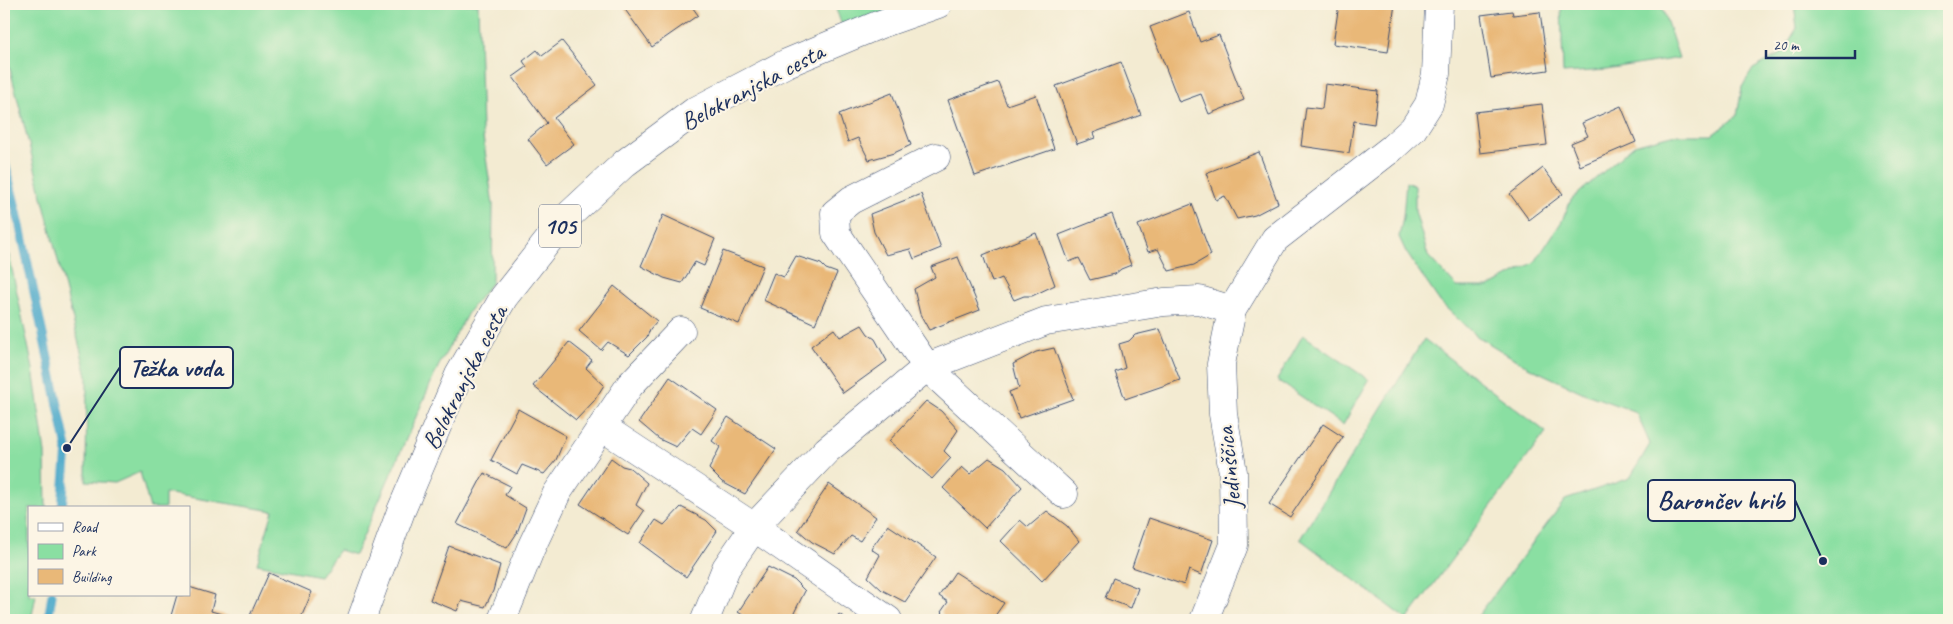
<svg xmlns="http://www.w3.org/2000/svg" width="1953" height="624" font-family="Caveat,sans-serif">
<style>
.green{fill:#8adfa2;stroke:#528780}
.lines{fill:none;stroke-linecap:round;stroke-linejoin:round}
.stream{stroke:#4ba9ca;stroke-width:9}
.building{fill:#e9b878}
.minor-casing{stroke:#3b4b6f;stroke-width:29}
.major-casing{stroke:#3b4b6f;stroke-width:29}
.minor{stroke:#fff;stroke-width:28}
.major{stroke:#fff;stroke-width:28}
.labels{text-anchor:middle;stroke-width:4.5;stroke-linejoin:round;paint-order:stroke}
.shield{fill:#fcf5e5;stroke:#5e6a86;stroke-width:1}
.shield-label{font-size:24px;font-weight:bold;fill:#1b2f5e}
.street-label{font-size:25px;fill:#1b2f5e;stroke:#fcf5e5}
.leader{fill:none;stroke:#1b2f5e;stroke-width:2}
.callout-dot{fill:#1b2f5e;stroke:#fcf5e5;stroke-width:2}
.callout{fill:#fcf5e5;stroke:#1b2f5e;stroke-width:2}
.callout-label{font-size:26px;text-anchor:middle;font-weight:bold;fill:#1b2f5e}
</style>
<rect width="100%" height="100%" fill="#fcf5e5"/>
<filter id="ink" filterUnits="userSpaceOnUse"><feTurbulence type="fractalNoise" baseFrequency=".02" numOctaves="2"/><feDisplacementMap in="SourceGraphic" scale="10" xChannelSelector="R" yChannelSelector="G"/><feConvolveMatrix kernelMatrix="1 2 1 2 8 2 1 2 1" color-interpolation-filters="sRGB"/></filter>
<filter id="wash" filterUnits="userSpaceOnUse"><feTurbulence type="fractalNoise" baseFrequency=".0096" numOctaves="4" result="noise"/><feDisplacementMap in="SourceGraphic" scale="20" xChannelSelector="R" yChannelSelector="G"/><feGaussianBlur stdDeviation="1.12" result="paint"/><feColorMatrix in="noise" values="0 0 0 0 0 0 0 0 0 0 0 0 0 0 0 0 0 1.4 0 .05"/><feComposite in="paint" operator="in"/></filter>
<g filter="url(#wash)">
<rect width="100%" height="100%" fill="#f3ebd2"/>
<g class="green">
<path d="M4,4H478L482,130L493,205L492,282L469,311L438,367L355,555L339,550L320,576L257,564L273,511L165,493V508H150L140,472L115,483L86,481L87,376L4,45Z"/>
<path d="M834,4H907L843,28Z"/>
<path d="M1561,4H1661L1679,58L1606,70L1563,73Z"/>
<path d="M1794,4H1949V620H1475L1565,500L1630,478L1650,444L1636,412L1586,394L1528,367L1475,335L1440,302L1406,252L1399,237L1403,217L1406,182L1415,186V211L1428,256L1457,287H1489L1535,262L1562,221L1571,200L1634,145L1671,135H1712L1737,116L1742,87L1753,69L1782,53L1797,28Z"/>
<path d="M4,231L33,369L45,453L46,508H29V595H36L31,620H4Z"/>
<path d="M1303,335L1369,380L1343,425L1277,380Z"/>
<path d="M1424,339L1546,432L1407,620L1300,539Z"/>
</g>
<g class="lines">
<g class="stream">
<path d="M4,159L17,212L67,448L62,508"/>
<path d="M48,620L52,595"/>
</g>
</g>
<g id="blocks">
<g class="building">
<path d="M621,4H690L698,15L652,47Z"/>
<path d="M1339,4H1395L1388,52L1333,44Z"/>
<path d="M1512,11L1513,15L1540,12L1548,70L1491,78L1481,15Z"/>
<path d="M1189,12L1200,42L1219,35L1244,100L1209,114L1201,94L1179,102L1150,27Z"/>
<path d="M562,41L597,85L554,118L574,144L547,164L528,139L547,123L513,77L527,67L523,61L537,50L542,56Z"/>
<path d="M1121,62L1141,115L1093,133L1095,138L1077,144L1056,86Z"/>
<path d="M998,82L1007,105L1036,95L1054,149L975,176L948,100Z"/>
<path d="M1325,84L1378,91L1374,124L1354,121L1349,153L1301,146L1306,107L1322,109Z"/>
<path d="M892,93L911,145L894,153L869,160L858,138L848,142L839,114Z"/>
<path d="M1542,104L1547,145L1480,153L1475,112Z"/>
<path d="M1621,106L1636,142L1580,166L1571,143L1588,136L1582,123Z"/>
<path d="M1259,152L1278,203L1255,215L1237,219L1225,196L1216,200L1206,173Z"/>
<path d="M1543,168L1563,194L1529,220L1510,194Z"/>
<path d="M921,194L941,248L914,259L910,249L886,255L874,232L870,214Z"/>
<path d="M1192,204L1211,255L1194,265L1169,271L1158,249L1148,252L1138,225Z"/>
<path d="M1112,214L1131,265L1121,269L1115,274L1090,280L1079,258L1069,262L1059,235Z"/>
<path d="M663,215L715,239L704,266L695,262L682,283L664,278L641,266Z"/>
<path d="M1036,233L1055,285L1032,296H1024L1014,300L1002,278L992,282L983,255Z"/>
<path d="M723,251L763,266L739,324L700,308Z"/>
<path d="M796,256L821,264L826,269L837,273L815,324L763,300L774,273L784,277Z"/>
<path d="M958,257L980,310L929,330L920,314L914,289L935,277L931,267Z"/>
<path d="M614,286L657,321L650,329L647,337L629,355L608,342L601,350L579,331Z"/>
<path d="M862,325L868,334L875,339L887,361L843,393L811,346L834,329L840,337Z"/>
<path d="M1160,329L1180,380L1125,399L1115,372L1125,368L1119,344L1129,341L1135,335Z"/>
<path d="M569,342L592,360L586,368L604,385L594,401L576,420L533,386Z"/>
<path d="M1054,348L1073,399L1019,418L1009,392L1019,388L1013,364L1036,352Z"/>
<path d="M670,377L717,410L701,434L692,428L676,447L659,439L639,422Z"/>
<path d="M926,401L941,411L958,430L944,451L951,458L932,479L889,441Z"/>
<path d="M518,409L566,436L556,460L544,474L522,465L517,474L491,460Z"/>
<path d="M728,417L776,449L745,494L722,482L709,469L720,447L712,441Z"/>
<path d="M1323,424L1343,437L1290,517L1269,504Z"/>
<path d="M611,458L622,466L630,468L647,483L636,505L644,511L628,535L580,504Z"/>
<path d="M989,458L1005,468L1022,487L985,528L943,488L962,467L970,474Z"/>
<path d="M484,473L510,486L505,495L526,508L517,533L507,548L457,524Z"/>
<path d="M829,484L876,517L860,541L851,536L835,554L812,542L798,530Z"/>
<path d="M681,507L706,520L717,531L686,577L640,543L656,520L664,525Z"/>
<path d="M1047,511L1067,526L1079,541L1042,581L1001,541L1020,520L1028,527Z"/>
<path d="M1149,518L1213,540L1201,575L1189,570L1184,585L1132,567Z"/>
<path d="M888,525L936,557L905,602L882,590L868,577L880,555L871,549Z"/>
<path d="M449,546L500,565L493,591L485,607L461,601L457,611L430,600Z"/>
<path d="M768,567L794,580L805,591L794,613L802,620H750L738,612Z"/>
<path d="M955,572L1004,603L992,620H939L943,614L941,612L948,602L939,596Z"/>
<path d="M269,573L312,592L300,620H248Z"/>
<path d="M1113,578L1138,588L1131,608L1105,598Z"/>
<path d="M189,587L215,595L211,611L232,617L231,620L170,619L177,595H189Z"/>
<path d="M839,614L848,620H834Z"/>
</g>
</g>
</g>
<g filter="url(#ink)">
<use href="#blocks" fill-opacity="0" stroke="#3b4b6f" stroke-width="1"/>
<g class="lines">
<defs>
<g id="minor">
<path d="M936,157L851,200L835,213L836,233L927,367L1064,494"/>
<path d="M602,427L754,527L888,620"/>
<path d="M502,620L531,548L557,493L630,385L681,331"/>
<path d="M705,620L726,568L754,527L827,450L927,367L1046,321L1164,302L1199,300L1232,310"/>
<path d="M1204,620L1234,545L1233,472L1223,414L1221,364L1232,310L1275,239L1392,148L1413,129L1429,104L1436,74L1439,4"/>
</g>
<path id="major" d="M361,620L401,511L459,375L504,297L567,217L625,163L695,111L787,63L878,25L938,4"/>
</defs>
<use href="#minor" class="minor-casing"/>
<use href="#major" class="major-casing"/>
<use href="#minor" class="minor"/>
<use href="#major" class="major"/>
</g>
</g>
<g class="labels">
<rect class="shield" x="539" y="204.5" width="42" height="43" rx="4"/>
<g class="shield-label">
<text x="560" y="234">105</text>
</g>
<g class="street-label">
<text transform="translate(752 86) rotate(-28)" y="9">Belokranjska cesta</text>
<text transform="translate(464 377) rotate(-63)" y="9">Belokranjska cesta</text>
<text transform="translate(1228 468) rotate(-96)" y="9">Jedinščica</text>
</g>
</g>
<path class="leader" d="M67 448L120 367M1823 561L1795 500"/>
<g class="callout-dot">
<circle cx="67" cy="448" r="5"/>
<circle cx="1823" cy="561" r="5"/>
</g>
<g class="callout">
<rect x="120" y="347" width="113" height="41" rx="5"/>
<rect x="1648" y="480" width="147" height="41" rx="5"/>
</g>
<g class="callout-label">
<text x="176" y="376">Težka voda</text>
<text x="1721" y="509">Barončev hrib</text>
</g>
<rect width="1953" height="624" fill="none" stroke="#fcf5e5" stroke-width="20"/>
<rect x="28" y="506" width="162" height="90" fill="#fcf5e5" stroke="#a2a6af"/>
<rect x="38" y="523" width="25" height="8" fill="#ffffff" stroke="#a2a6af"/>
<text x="72" y="532" font-size="15" fill="#1b2f5e">Road</text>
<rect x="38" y="544" width="25" height="15" fill="#8adfa2" stroke="#a2a6af"/>
<text x="72" y="556" font-size="15" fill="#1b2f5e">Park</text>
<rect x="38" y="569" width="25" height="15" fill="#e9b878" stroke="#a2a6af"/>
<text x="72" y="582" font-size="15" fill="#1b2f5e">Building</text>
<path d="M1766 50v8h89v-8" fill="none" stroke="#1b2f5e" stroke-width="2.5"/>
<text x="1773" y="50" font-size="15" fill="#1b2f5e" stroke="#fcf5e5" stroke-width="4" paint-order="stroke">20 m</text>
</svg>
